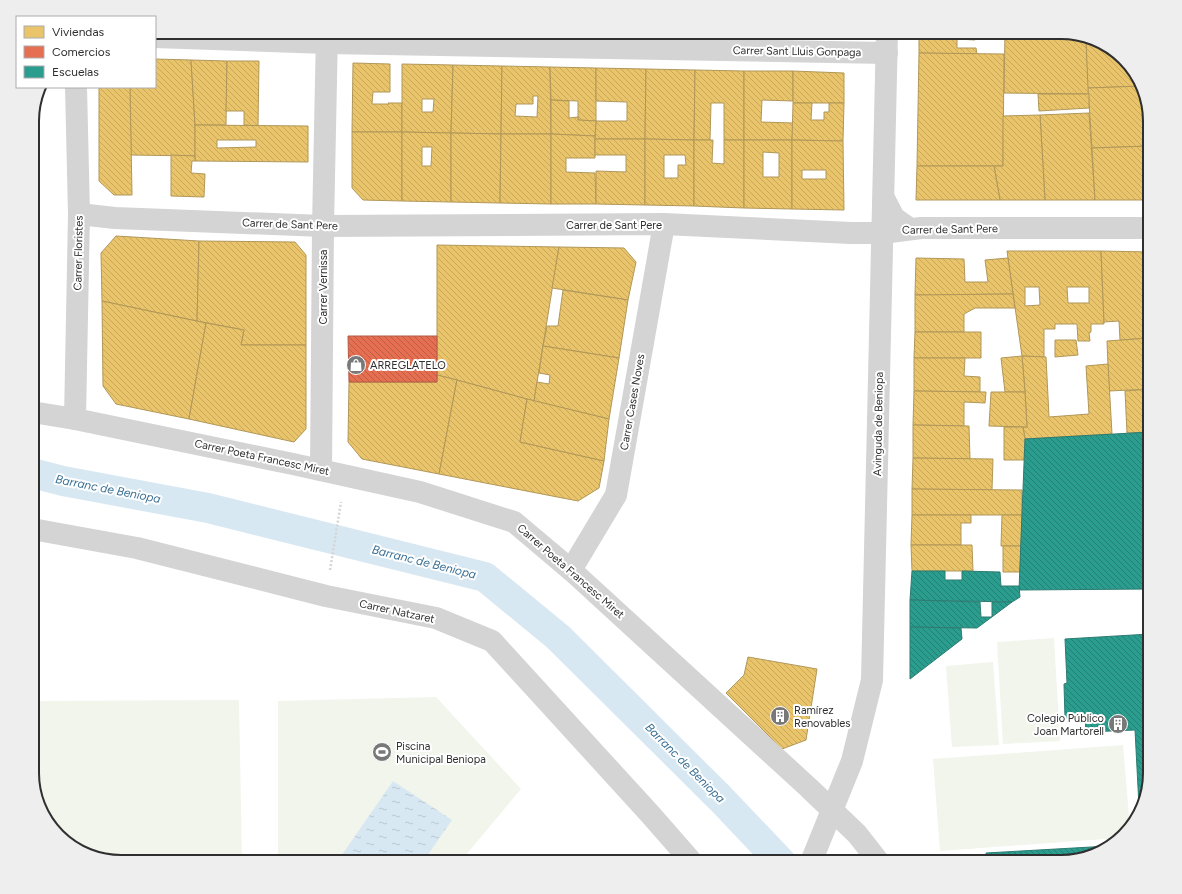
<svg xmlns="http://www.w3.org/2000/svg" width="1182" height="894" font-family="Figtree,sans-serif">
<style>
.pitch{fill:#f1f5ec}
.water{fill:url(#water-ripples)}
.homes{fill:url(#homes-back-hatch);stroke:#b19758;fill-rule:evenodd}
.shops{fill:url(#shops-back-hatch);stroke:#b05c47}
.schools{fill:url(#schools-back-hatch);stroke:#2c7c72}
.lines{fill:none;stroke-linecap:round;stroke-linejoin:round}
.canal{stroke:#d8e8f2;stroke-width:30}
.path{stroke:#d4d4d4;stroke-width:2.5;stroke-dasharray:2 2;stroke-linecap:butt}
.lane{stroke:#d4d4d4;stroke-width:17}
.street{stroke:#d4d4d4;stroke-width:22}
.labels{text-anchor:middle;stroke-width:4;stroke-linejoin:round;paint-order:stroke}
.street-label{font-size:11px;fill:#2f2f2f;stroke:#fff}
.poi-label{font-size:11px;fill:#2f2f2f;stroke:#fff;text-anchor:start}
.water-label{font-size:12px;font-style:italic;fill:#3a7094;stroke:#fff}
.rim{fill:none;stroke:#2f2f2f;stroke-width:2}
</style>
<defs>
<pattern id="water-ripples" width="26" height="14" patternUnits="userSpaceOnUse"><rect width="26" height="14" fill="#d8e8f2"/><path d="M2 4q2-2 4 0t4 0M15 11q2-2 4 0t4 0" fill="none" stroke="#bac7d0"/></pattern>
<pattern id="homes-back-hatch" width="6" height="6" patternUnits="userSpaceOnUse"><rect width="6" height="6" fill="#e9c46a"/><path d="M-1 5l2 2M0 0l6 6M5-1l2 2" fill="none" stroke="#c8a95c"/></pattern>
<pattern id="shops-back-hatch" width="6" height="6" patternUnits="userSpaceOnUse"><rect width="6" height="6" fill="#e76f51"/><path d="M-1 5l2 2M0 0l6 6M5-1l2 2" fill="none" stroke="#bc5c44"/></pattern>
<pattern id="schools-back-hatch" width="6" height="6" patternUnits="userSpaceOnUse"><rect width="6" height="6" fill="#2a9d8f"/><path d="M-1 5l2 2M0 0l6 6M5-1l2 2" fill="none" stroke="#248075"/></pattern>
</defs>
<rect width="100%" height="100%" fill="#fff"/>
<g class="pitch">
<path d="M1054,638L1060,741L1003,744L997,642Z"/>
<path d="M993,662L999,745L952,747L946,666Z"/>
<path d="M436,697L521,789L460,862H278V701Z"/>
<path d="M239,700L242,862H120L66,844L41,813L32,779V701Z"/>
<path d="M1123,745L1130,829L1118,838L940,851L933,759Z"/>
</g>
<path class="water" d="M393,781L452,820L423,862H337Z"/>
<g class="homes">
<path d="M919,32H975V40L957,39V48H976L977,54L919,53Z"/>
<path d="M1005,32H1062L1086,40L1089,94L1004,93Z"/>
<path d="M1086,40L1116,50L1141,81L1142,86L1088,88Z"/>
<path d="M919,53L1004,54L1003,166H917Z"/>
<path d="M155,59L191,60L195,125V156L131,155L130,87H155Z"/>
<path d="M191,60L227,61L226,125H195Z"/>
<path d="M227,61H259L258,126L244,125V111H226Z"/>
<path d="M353,63L390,64V92H373L372,104H389L388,103H402V132H352Z"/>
<path d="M402,64L453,65L451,133L402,132ZM422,99H434L433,112H422Z"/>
<path d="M453,65L502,66L501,134L451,133Z"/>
<path d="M502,66L550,67L551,134H501ZM533,96H538L537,117L515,116L516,104H533Z"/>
<path d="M550,67L596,68V121L578,120V101L551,100Z"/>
<path d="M596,68L646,69L645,139H595L596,121H627V102L596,101Z"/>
<path d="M646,69L695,70L694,140L645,139Z"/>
<path d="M695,70L744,71V140H724V103H711L710,140H694Z"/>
<path d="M744,71H793V101L762,100L761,122L793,123L792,140H744Z"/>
<path d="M793,71L844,73V103H793Z"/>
<path d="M1142,86L1150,120V146L1092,148L1088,88Z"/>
<path d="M99,87H130L132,195H114L99,181Z"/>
<path d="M1038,94H1089V108L1039,111Z"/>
<path d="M551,100L569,101V118L578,117V120L596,121L595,136L551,134Z"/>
<path d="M793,103H812L811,120H824V112H829V103H844L843,141L792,140Z"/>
<path d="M1089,113L1095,200H1045L1040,115Z"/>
<path d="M1040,115L1045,200H1000L994,166H1003V116Z"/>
<path d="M195,125L308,126V162L195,161ZM217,140H256V147L217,148Z"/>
<path d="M352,132H402V201L363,200L352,188Z"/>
<path d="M402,132L451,133V202L402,201ZM422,147H432L431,166H422Z"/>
<path d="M451,133L501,134L500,203L451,202Z"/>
<path d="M501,134H551V204L500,203Z"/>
<path d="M551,134L595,136V158H566V172L595,173L596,204H551Z"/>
<path d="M595,139H645V205L596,204V171L626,172V155H595Z"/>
<path d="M645,139L694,140V206L645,205ZM664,155H685L686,165H678V178H664Z"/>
<path d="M694,140H713L712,163L724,164V140H744V208L694,206Z"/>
<path d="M744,140H792V209L744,208ZM763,152L779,153V177H763Z"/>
<path d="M792,140L843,141L844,210L792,209ZM802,170H826V179H802Z"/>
<path d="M1150,146V200H1095L1092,148Z"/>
<path d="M171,155L195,156V161H192L191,173L205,174L204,197L171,196Z"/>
<path d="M917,166H994L1000,200H916Z"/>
<path d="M116,236L199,241L197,321L102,301L101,253Z"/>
<path d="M199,241L295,242L306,255V345H241L244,330L197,321Z"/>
<path d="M437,245L559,247L534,401L457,380L437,375Z"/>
<path d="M559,247L624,248L636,262L628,300L552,288Z"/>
<path d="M1007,251H1101L1104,324H1091V332L1089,333L1090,341H1078L1077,324H1055V329H1044V357L1022,356ZM1025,287H1039L1040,305L1025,306ZM1067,287H1089V303H1068Z"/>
<path d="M1101,251L1150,252V338L1120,340L1119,321L1104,322Z"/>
<path d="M916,258L964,259L965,282H988L985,260L1008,258L1013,294L915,295Z"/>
<path d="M563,290L628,300L619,358L543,346L547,326H558Z"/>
<path d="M1013,294L1015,308H975L964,314V332H915V295Z"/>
<path d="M102,301L206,323L189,419L116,404L103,386Z"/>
<path d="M206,323L244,330L241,345H306V429L294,442L189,419Z"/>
<path d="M915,332H981V358H914Z"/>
<path d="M1150,338V352H1144L1147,376H1150V389L1109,391L1107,341Z"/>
<path d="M1055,340H1076L1078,355L1055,357Z"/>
<path d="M543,346L619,358L609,419L534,401L537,382L549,384L550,375L539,373Z"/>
<path d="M1022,356L1046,357L1049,417L1089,414L1086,366L1108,364L1112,434L1025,439L1023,427H1027L1025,392Z"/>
<path d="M1022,356L1025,392H1005L1001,358Z"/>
<path d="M914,358H965L964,376L980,377V392L914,391Z"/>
<path d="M437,375L457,380L439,474L362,459L348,442L349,382H437Z"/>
<path d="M457,380L527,399L520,442L604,461L599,488L578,501L439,474Z"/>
<path d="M1150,389V432L1127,433L1125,391Z"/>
<path d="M914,391L986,392L985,403L964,402V426L913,425Z"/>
<path d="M991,392H1025L1027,427L989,426Z"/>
<path d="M527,399L609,419L604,461L520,442Z"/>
<path d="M913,425L969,426L970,459L913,458Z"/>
<path d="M1004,427H1023L1025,439L1024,460H1004Z"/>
<path d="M913,458L993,459L992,490L912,489Z"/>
<path d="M912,489L1022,490V515H912Z"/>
<path d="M912,515H971V523H961V545H911Z"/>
<path d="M1002,515H1022L1021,546H1001Z"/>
<path d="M911,545H972L973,571H912Z"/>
<path d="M1003,546H1021L1020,572H1003Z"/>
<path d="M748,657L817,669L806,740L782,749L726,693L744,675Z"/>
</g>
<path class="shops" d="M348,336H437V382H349Z"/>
<g class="schools">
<path d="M1150,432V589L1019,590L1025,439Z"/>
<path d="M912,571H945V580H962V571L1000,572L1001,586H1019L1020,597L1012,602L910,600Z"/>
<path d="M910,600L980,602L981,617H992V602H1012L977,628L910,627Z"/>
<path d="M910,627L961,628L962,639L910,679Z"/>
<path d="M1150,634V774L1139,806L1135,730L1086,732L1085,717L1065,718L1064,684L1067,683L1065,639Z"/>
<path d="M1109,846L1100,853L1061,862H987L986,853Z"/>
</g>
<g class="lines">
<path class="canal" d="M32,473L63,481L208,508L485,577L558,637L720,798L781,862"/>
<path class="path" d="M330,570L341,502"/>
<path class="lane" d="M883,191L896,216L913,228"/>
<g class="street">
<path d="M155,37L327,43L887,53"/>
<path d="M79,214L115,218L323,226L664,224L851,233H882L921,228H1150"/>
<path d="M32,412L75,419L293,464L420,492L514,522L571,570L809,788L857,834L879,862"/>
<path d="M75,419L79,214L76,87"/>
<path d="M321,470L323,226L327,32"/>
<path d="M32,529L137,548L326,596L436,618L492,641L650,814L692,862"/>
<path d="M571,570L616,495L664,224"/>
<path d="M811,862L852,761L872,680L887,32"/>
</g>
</g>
<defs>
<symbol id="shop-disc" viewBox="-11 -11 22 22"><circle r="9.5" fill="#787878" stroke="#fff"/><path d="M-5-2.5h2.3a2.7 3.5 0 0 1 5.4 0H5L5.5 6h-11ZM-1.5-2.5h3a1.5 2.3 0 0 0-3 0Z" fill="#fff"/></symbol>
<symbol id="building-disc" viewBox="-11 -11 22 22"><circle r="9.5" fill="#787878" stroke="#fff"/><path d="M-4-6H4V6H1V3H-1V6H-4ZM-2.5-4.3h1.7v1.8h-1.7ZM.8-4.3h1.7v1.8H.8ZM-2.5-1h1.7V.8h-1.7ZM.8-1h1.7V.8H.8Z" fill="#fff"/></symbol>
<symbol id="stadium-disc" viewBox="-11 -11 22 22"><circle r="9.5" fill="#787878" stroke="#fff"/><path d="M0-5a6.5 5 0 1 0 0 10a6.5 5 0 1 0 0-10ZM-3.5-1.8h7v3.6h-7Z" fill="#fff"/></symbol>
</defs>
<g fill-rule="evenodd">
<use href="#shop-disc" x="345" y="354" width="22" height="22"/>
<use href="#building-disc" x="769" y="705" width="22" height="22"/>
<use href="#building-disc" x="1107" y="713" width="22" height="22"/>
<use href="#stadium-disc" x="371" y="741" width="22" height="22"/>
</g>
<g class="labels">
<g class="street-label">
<text transform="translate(797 51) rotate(1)" y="4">Carrer Sant Lluis Gonpaga</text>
<text transform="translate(290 224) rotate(2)" y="4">Carrer de Sant Pere</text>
<text x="614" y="229">Carrer de Sant Pere</text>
<text transform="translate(950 229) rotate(-1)" y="4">Carrer de Sant Pere</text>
<text transform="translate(78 253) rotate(-89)" y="4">Carrer Floristes</text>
<text transform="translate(323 287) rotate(-90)" y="4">Carrer Vernissa</text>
<text transform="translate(632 402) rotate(-80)" y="4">Carrer Cases Noves</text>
<text transform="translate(878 424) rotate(-89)" y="4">Avinguda de Beniopa</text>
<text transform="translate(262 457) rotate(12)" y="4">Carrer Poeta Francesc Miret</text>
<text transform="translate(571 571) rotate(41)" y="4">Carrer Poeta Francesc Miret</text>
<text transform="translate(397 611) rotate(12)" y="4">Carrer Natzaret</text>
</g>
<g class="poi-label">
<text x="370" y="369">ARREGLATELO</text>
<text x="794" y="714">Ramírez<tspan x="794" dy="13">Renovables</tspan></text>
<text x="1104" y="722" text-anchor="end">Colegio Público<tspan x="1104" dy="13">Joan Martorell</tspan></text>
<text x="396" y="750">Piscina<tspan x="396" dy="13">Municipal Beniopa</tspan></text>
</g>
<g class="water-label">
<text transform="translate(108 489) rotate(11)" y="4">Barranc de Beniopa</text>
<text transform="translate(424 562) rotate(14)" y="4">Barranc de Beniopa</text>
<text transform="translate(685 763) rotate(45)" y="4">Barranc de Beniopa</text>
</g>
</g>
<path d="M0 0H1182V894H0ZM121 39H1061A82 82 0 0 1 1143 121V773A82 82 0 0 1 1061 855H121A82 82 0 0 1 39 773V121A82 82 0 0 1 121 39Z" fill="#eee" fill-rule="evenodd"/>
<path class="rim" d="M121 39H1061A82 82 0 0 1 1143 121V773A82 82 0 0 1 1061 855H121A82 82 0 0 1 39 773V121A82 82 0 0 1 121 39Z"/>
<rect x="16" y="16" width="140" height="72" fill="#ffffff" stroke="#acacac"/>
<rect x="24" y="26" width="20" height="12" fill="#e9c46a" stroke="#acacac"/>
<text x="52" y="36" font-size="12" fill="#2f2f2f">Viviendas</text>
<rect x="24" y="46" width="20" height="12" fill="#e76f51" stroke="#acacac"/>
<text x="52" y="56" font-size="12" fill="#2f2f2f">Comercios</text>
<rect x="24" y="66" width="20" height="12" fill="#2a9d8f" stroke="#acacac"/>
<text x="52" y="76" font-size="12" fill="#2f2f2f">Escuelas</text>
</svg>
